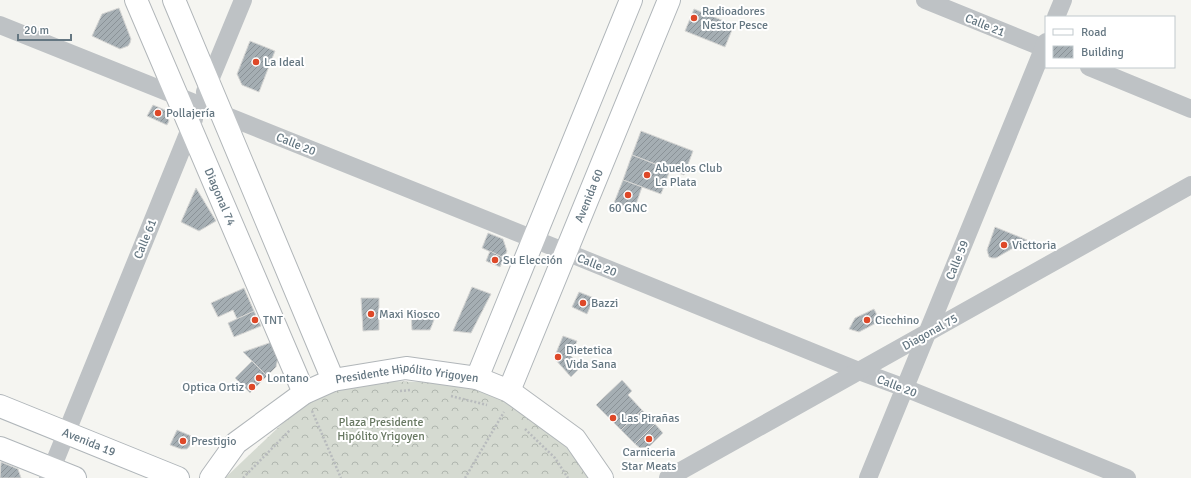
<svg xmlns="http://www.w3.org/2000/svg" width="1191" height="478" font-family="Signika,sans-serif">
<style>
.forest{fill:url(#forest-crowns)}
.building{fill:url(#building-hatch);stroke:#d6d6d4}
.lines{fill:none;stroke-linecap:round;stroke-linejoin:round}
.secondary-casing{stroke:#b0b6ba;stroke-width:24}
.primary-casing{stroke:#b1b6b9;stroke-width:24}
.path{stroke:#b8bbbd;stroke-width:2.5;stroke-dasharray:2 2;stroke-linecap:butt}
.minor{stroke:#bec2c5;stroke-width:18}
.secondary{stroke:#fff;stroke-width:22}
.primary{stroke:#fff;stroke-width:22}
.poi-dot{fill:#de4828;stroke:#fff;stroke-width:1.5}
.labels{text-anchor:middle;stroke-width:4;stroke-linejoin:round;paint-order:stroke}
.poi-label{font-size:12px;fill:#657782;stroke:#fff;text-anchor:start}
.street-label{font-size:12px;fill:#657782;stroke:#fff}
.park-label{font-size:12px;fill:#697963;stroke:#fff}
</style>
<defs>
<pattern id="forest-crowns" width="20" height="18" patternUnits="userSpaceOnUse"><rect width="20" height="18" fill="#d5dad1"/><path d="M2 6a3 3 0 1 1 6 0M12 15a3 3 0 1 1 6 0" fill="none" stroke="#b0b6af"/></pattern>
<pattern id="building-hatch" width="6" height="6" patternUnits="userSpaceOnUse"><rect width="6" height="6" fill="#a5aeb3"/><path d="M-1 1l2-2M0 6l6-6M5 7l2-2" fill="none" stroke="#8a9297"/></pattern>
</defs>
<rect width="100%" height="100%" fill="#f5f5f1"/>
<path class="forest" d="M363,380L475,384L520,403L593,473L595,478H225L305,402Z"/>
<g class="building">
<path d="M119,8L131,39L130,43L128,46L120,49L92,36L102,14Z"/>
<path d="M694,9L734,25L725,47L685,31Z"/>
<path d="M250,41L275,51L259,92L242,85L237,74Z"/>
<path d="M153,105L165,110L169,121L167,125L147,116Z"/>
<path d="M641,131L693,151L684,175L632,155Z"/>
<path d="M632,155L670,170L661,194L623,180Z"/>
<path d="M623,180L642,187L634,210L614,203Z"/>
<path d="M196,188L216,221L199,231L181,222Z"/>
<path d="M995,227L1027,240L996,258H992L989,257L987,250Z"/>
<path d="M488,233L503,239L507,251L504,258L482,248Z"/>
<path d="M490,251L504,258L500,267L486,261Z"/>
<path d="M472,287L491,294L471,333L453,331Z"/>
<path d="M244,288L254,311L237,319L233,310L218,317L211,303Z"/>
<path d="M579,292L594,298L587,314L572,307Z"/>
<path d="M361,298H379V330L363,331Z"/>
<path d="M874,309L880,321L859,332L849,329L855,318Z"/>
<path d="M254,311L261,326L234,337L228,323Z"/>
<path d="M411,311L434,320L430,330H412Z"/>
<path d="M563,336L577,341L571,356L581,367L571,377L554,358Z"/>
<path d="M272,342L278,358L276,367L267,376L243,352Z"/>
<path d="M252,361L267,376L250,393L235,378Z"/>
<path d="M622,380L632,391L628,395L642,410L621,430L596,405Z"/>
<path d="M642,410L655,424L635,444L621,430Z"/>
<path d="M655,424L663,433L649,447L640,448L635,444Z"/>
<path d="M177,430L196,438L187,449H181L170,445Z"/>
<path d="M1,462L18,469L21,478H0Z"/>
</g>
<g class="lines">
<defs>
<g id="secondary">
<path d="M477,378L631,0"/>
<path id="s1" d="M509,391L669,0"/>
<path id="s2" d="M0,406L178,478"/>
<path d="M0,448L75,478"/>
</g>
<g id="primary">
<path id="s3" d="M136,0L304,393"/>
<path d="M174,0L333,380"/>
<path id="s4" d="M211,478L236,443L304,393L333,380L406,368L477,378L509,391L575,439L602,478"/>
</g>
</defs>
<use href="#secondary" class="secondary-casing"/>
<use href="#primary" class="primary-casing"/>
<g class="path">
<path d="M400,391L411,390"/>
<path d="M451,396L487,405"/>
<path d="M312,411L341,478"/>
<path d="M525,429L555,458L568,478"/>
<path d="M243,478L290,430"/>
<path d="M465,478L504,412"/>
</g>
<g class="minor">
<path d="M925,0L1046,49"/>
<path d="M1056,17L1063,0"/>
<path d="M0,25L566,252L859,371L905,388L1127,478"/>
<path d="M1089,67L1191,109"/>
<path d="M205,92L243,0"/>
<path d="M48,478L194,119"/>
<path d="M668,478L1191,185"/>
<path d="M868,478L1046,42"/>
</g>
<use href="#secondary" class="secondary"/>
<use href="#primary" class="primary"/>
</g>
<g class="poi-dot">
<circle cx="694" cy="18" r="4"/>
<circle cx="256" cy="62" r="4"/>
<circle cx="158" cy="113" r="4"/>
<circle cx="647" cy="175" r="4"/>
<circle cx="628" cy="195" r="4"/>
<circle cx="1004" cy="245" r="4"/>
<circle cx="495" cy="260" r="4"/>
<circle cx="583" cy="303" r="4"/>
<circle cx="371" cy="314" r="4"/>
<circle cx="255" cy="320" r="4"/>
<circle cx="867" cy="320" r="4"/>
<circle cx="558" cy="357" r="4"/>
<circle cx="259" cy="378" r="4"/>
<circle cx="252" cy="387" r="4"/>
<circle cx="613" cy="418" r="4"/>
<circle cx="649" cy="439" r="4"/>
<circle cx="183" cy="441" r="4"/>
</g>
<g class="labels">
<g class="poi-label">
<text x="702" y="15">Radioadores<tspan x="702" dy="14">Nestor Pesce</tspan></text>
<text x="264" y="66">La Ideal</text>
<text x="166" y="117">Pollajería</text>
<text x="655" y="172">Abuelos Club<tspan x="655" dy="14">La Plata</tspan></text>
<text x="628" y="212" text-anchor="middle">60 GNC</text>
<text x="1012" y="249">Victtoria</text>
<text x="503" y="264">Su Elección</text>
<text x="591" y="307">Bazzi</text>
<text x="379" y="318">Maxi Kiosco</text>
<text x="263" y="324">TNT</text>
<text x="875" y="324">Cicchino</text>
<text x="566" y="354">Dietetica<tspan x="566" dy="14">Vida Sana</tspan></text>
<text x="267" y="382">Lontano</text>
<text x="244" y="391" text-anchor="end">Optica Ortiz</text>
<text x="621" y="422">Las Pirañas</text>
<text x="191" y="445">Prestigio</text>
<text x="649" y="456" text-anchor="middle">Carniceria<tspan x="649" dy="14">Star Meats</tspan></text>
</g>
<g class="street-label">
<text transform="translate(985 25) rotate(22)" y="4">Calle 21</text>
<text transform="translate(296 144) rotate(22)" y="4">Calle 20</text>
<text dy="4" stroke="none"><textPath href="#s1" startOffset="211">Avenida 60</textPath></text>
<text dy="4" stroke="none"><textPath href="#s3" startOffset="214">Diagonal 74</textPath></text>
<text transform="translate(145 239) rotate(-68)" y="4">Calle 61</text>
<text transform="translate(957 260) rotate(-68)" y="4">Calle 59</text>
<text transform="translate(597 265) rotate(22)" y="4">Calle 20</text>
<text transform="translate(930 332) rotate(-29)" y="4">Diagonal 75</text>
<text dy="4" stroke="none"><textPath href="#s4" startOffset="234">Presidente Hipólito Yrigoyen</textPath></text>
<text transform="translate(897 386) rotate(21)" y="4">Calle 20</text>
<text dy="4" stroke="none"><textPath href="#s2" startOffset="96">Avenida 19</textPath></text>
</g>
<g class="park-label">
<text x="381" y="426">Plaza Presidente<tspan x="381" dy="14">Hipólito Yrigoyen</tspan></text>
</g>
</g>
<rect x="1045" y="16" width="130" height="52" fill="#ffffff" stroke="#c1c9cd"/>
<rect x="1053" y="29" width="20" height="6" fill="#ffffff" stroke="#c1c9cd"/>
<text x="1081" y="36" font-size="12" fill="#657782">Road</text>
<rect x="1053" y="46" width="20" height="12" fill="url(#building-hatch)" stroke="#c1c9cd"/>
<text x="1081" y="56" font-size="12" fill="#657782">Building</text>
<path d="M18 34v6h53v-6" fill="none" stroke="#657782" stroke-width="2"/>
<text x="24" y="34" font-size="12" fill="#657782" stroke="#ffffff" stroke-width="3" paint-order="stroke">20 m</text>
</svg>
